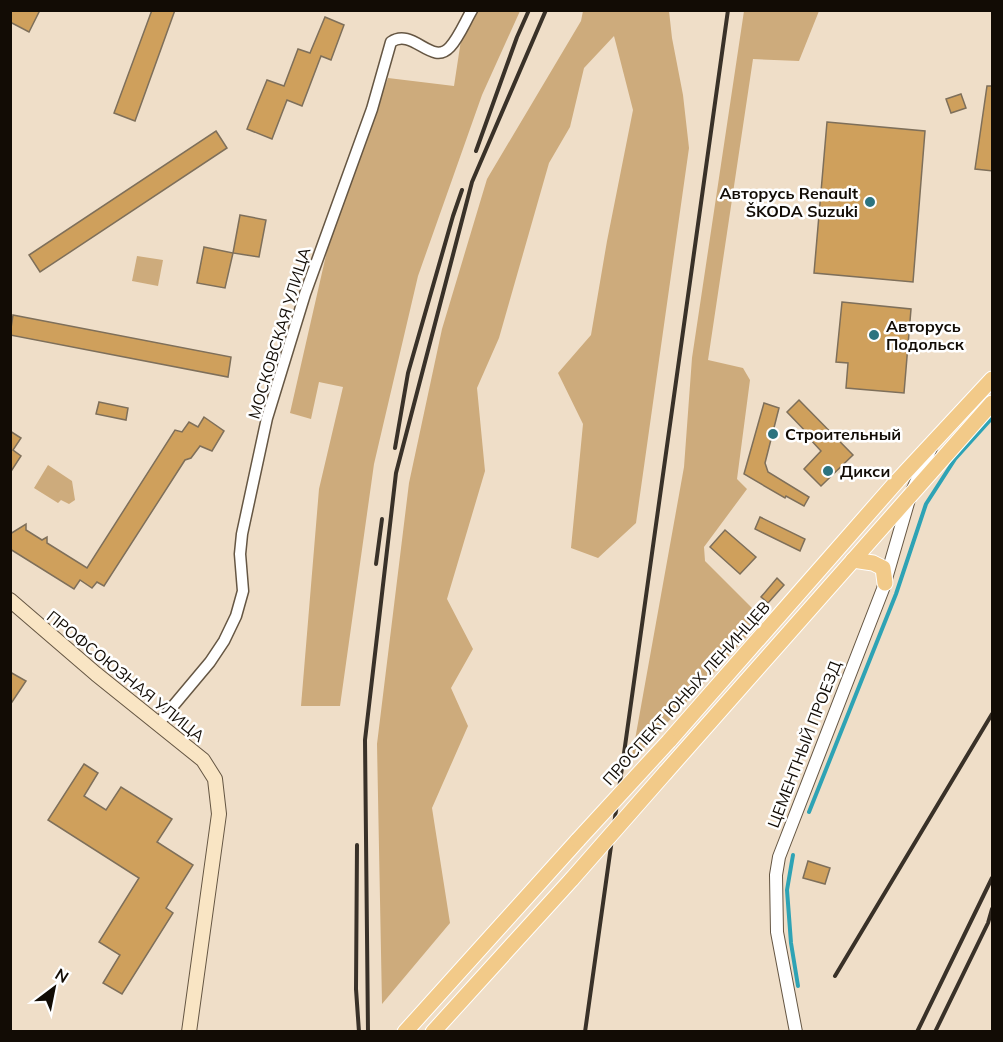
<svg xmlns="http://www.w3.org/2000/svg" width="1003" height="1042" font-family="Mulish,sans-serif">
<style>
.green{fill:#cdab7c}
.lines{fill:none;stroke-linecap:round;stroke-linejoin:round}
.stream{stroke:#2ea3b5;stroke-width:4}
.building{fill:#cfa05c;stroke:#7e6f5a;stroke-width:1.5}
.minor-casing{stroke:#655643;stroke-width:13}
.tertiary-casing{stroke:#655643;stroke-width:14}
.secondary-casing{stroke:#655643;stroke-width:16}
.primary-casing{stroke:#fff;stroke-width:17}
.minor{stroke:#fff;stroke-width:10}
.tertiary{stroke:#fff;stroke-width:12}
.secondary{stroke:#f9e5c4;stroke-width:14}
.primary{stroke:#f2ca89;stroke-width:15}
.rail{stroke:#393128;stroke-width:4}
.primary-bridge-casing{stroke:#fff;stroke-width:17;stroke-linecap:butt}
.primary-bridge{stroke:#f2ca89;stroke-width:15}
.poi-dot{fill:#2c737f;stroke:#fff;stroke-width:2}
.labels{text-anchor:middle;stroke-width:5;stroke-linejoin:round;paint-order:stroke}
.poi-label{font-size:16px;font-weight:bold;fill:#120c05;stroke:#fff;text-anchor:start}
.street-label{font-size:16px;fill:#120c05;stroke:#fff}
</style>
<rect width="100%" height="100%" fill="#efdec8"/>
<g class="green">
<path d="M477,11H520L482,95L418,276L374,464L340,706H301L319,489L343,387L319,382L311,419L290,413L334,220L388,78L454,86L461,40Z"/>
<path d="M583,11H669L672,38L683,95L689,148L636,523L598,558L571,548L583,424L558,373L591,335L607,241L633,110L614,36L584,68L570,127L549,163L499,338L477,388L485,471L447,599L473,649L451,688L468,726L432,808L450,923L382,1004L377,744L409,483L442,329L487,179L581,21Z"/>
<path d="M744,11H819L799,61L753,59L708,360L743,368L750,380L737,479L747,489L704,547L705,561L763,619L631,762L684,467L692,358Z"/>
<path d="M137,256L163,260L158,286L132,281Z"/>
<path d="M48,465L72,481L75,500L69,504L61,500L58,503L34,488Z"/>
</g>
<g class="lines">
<g class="stream">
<path d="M809,812L896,594L926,504L955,459L992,418"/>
<path d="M793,855L787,890L791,943L798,986"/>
</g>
</g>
<g class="building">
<path d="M10,10H40L29,32L10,22Z"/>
<path d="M152,10H175L135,121L114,113Z"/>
<path d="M325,17L344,25L331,60L321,56L302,106L287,100L272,139L247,129L267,80L284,86L298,49L310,53Z"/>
<path d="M987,86H993V171L975,169Z"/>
<path d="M961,94L966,108L951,113L946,99Z"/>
<path d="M827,122L925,131L913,282L814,273Z"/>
<path d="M216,131L227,148L40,272L29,255Z"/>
<path d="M240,215L266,220L259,257L233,253Z"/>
<path d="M204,247L233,253L225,288L197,283Z"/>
<path d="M842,302L911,309L904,393L846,388L848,363L836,362Z"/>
<path d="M13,315L231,357L228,377L10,335Z"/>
<path d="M799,400L853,455L821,486L804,469L821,451L809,438L811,437L787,412Z"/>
<path d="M99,402L128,408L126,420L96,414Z"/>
<path d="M764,403L779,408L765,463L768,472L809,497L804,506L786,496L785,498L744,474Z"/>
<path d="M204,417L224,431L212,451L200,446L191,458L185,460L104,586L97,582L92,588L80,580L74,589L10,549V534L26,524V530L42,540L47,537V543L87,568L175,430L182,432L189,422L198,427Z"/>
<path d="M10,431L21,438L13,450L21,456L10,473Z"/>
<path d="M760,517L805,539L800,551L755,529Z"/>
<path d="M725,530L756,557L740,574L710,547Z"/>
<path d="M777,578L784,585L768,603L761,597Z"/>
<path d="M10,672L26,681L10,705Z"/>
<path d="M84,764L98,773L84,796L106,810L121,787L172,819L157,842L193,865L166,908L173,913L122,994L103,983L120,955L99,942L139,878L48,820Z"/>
<path d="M808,861L830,868L825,884L803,878Z"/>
</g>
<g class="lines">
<defs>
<path id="minor" d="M158,724L210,662L224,641L236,616L243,591L240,554L242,534L267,418L305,294L372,109L391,42C413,27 432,67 450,47C459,37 465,22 472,10"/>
<path id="tertiary" d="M796,1032L777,932L776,875L779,857L883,589L910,496L931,448"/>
<path id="secondary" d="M10,600L96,674L203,760L215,779L219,814L189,1032"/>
<g id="primary">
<path d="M853,560L873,563L883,568L885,583"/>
<path d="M669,741L898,480L992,379"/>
<path d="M665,773L992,403"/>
<path d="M405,1032L578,840"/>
<path d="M433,1032L572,879"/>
</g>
</defs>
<use href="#minor" class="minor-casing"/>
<use href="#tertiary" class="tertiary-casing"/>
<use href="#secondary" class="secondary-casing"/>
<use href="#primary" class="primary-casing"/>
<use href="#minor" class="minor"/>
<use href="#tertiary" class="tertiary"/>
<use href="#secondary" class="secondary"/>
<use href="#primary" class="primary"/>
<g class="rail">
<path d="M476,151L517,37L529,10"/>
<path d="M395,448L408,373L453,216L462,190"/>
<path d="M376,564L382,519"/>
<path d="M357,845L356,989L359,1032"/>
<path d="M835,976L992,714"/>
<path d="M368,1032L365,740L396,473L472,182L546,10"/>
<path d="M585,1032L728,10"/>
<path d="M917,1032L992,878"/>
<path d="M935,1032L988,923L992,909"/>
</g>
<defs>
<g id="primary-bridge">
<path d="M578,840L669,741"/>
<path d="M572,879L665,773"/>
</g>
</defs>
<use href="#primary-bridge" class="primary-bridge-casing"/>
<use href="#primary-bridge" class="primary-bridge"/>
</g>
<g class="poi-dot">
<circle cx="870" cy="202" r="6"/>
<circle cx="874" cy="335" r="6"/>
<circle cx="773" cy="434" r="6"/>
<circle cx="828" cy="471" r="6"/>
</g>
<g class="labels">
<g class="poi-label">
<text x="858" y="199" text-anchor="end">Авторусь Renault<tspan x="858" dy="18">ŠKODA Suzuki</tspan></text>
<text x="886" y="332">Авторусь<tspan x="886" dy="18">Подольск</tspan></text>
<text x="785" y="440">Строительный</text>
<text x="840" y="477">Дикси</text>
</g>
<g class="street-label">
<text transform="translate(279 333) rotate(-73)" y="6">МОСКОВСКАЯ УЛИЦА</text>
<text transform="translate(126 676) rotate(39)" y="6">ПРОФСОЮЗНАЯ УЛИЦА</text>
<text transform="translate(686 693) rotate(-48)" y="6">ПРОСПЕКТ ЮНЫХ ЛЕНИНЦЕВ</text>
<text transform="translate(804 744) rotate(-69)" y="6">ЦЕМЕНТНЫЙ ПРОЕЗД</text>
</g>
</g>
<rect width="1003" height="1042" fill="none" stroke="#120c05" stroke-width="24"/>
<g transform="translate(54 988) rotate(32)" stroke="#ffffff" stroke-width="4.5" paint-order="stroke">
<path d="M0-4.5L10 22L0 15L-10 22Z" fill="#120c05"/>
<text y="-9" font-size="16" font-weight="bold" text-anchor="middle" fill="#120c05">N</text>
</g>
</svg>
